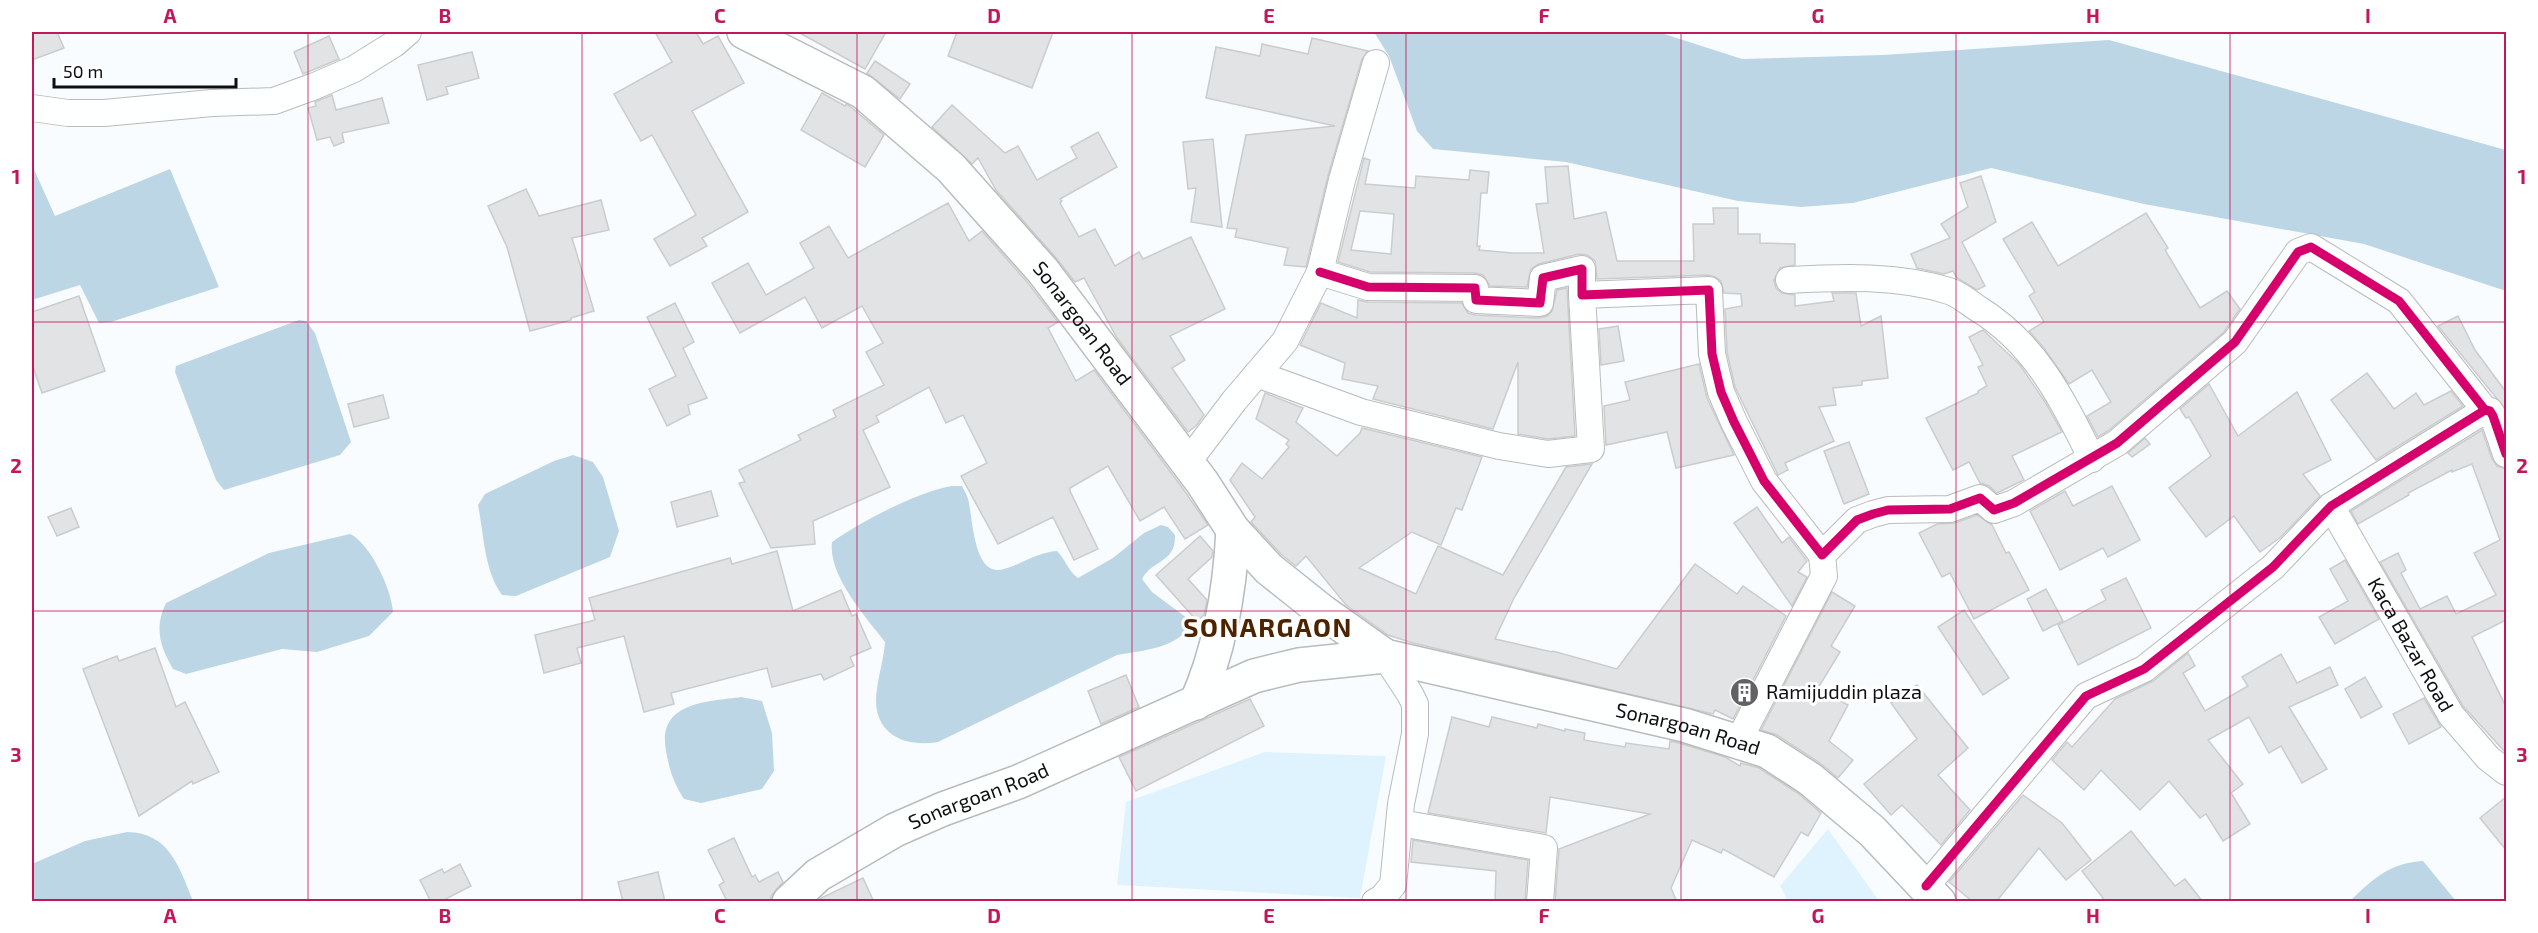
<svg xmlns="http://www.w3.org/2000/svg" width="2538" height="933" font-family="'Exo 2',sans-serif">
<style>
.green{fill:#dff3ff}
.water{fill:#bcd6e5}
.building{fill:#e1e3e5;stroke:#cacccd;stroke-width:1.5;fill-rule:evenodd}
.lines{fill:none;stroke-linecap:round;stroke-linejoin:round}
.street-casing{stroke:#b9bbbc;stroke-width:28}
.secondary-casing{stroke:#b9bbbc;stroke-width:36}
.street{stroke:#feffff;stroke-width:26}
.secondary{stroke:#feffff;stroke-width:33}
.cycleway-casing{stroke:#fff;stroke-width:13}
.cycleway{stroke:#d6006c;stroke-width:9}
.grid{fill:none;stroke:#c2185b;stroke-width:1.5;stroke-opacity:0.55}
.labels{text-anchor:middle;stroke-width:6;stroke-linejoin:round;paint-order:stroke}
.street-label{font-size:20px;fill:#0d0f10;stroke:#fff}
.poi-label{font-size:20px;fill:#0d0f10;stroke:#fff;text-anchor:start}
.district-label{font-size:26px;font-weight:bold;letter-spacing:1.5px;fill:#4e2300;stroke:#fff}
.neatline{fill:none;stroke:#c2185b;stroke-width:2}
.grid-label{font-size:20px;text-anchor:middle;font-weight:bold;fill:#c2185b}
</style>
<rect width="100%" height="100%" fill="#f9fcfe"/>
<g class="green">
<path d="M1265,752L1386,756L1360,898L1117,885L1126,802Z"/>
<path d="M1828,829L1879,901H1788L1780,886Z"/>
</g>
<g class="water">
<path d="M1374,32H1658L1742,59L1883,55L2109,40L2506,150V291L2364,244L2144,204L1991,168L1853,203L1801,207L1738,201L1566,162L1433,149L1417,131L1389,56Z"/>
<path d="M32,165L55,216L170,169L219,287L111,322L99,323L80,285L32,300Z"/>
<path d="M299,320L306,321L315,333L351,442L340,455L224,490L216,480L175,372L176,366Z"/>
<path d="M573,455L593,462L603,477L619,531L610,557L516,596L502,595C484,570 484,535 478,505L485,494L554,461Z"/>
<path d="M952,486H962C964,490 967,495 968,499C973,517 973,579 1004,569C1022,564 1038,552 1057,551C1066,560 1068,571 1078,578L1113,558L1144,533L1161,525L1168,527L1175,535C1176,563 1153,559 1142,579L1152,592L1187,618L1190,625C1179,648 1140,651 1117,655L938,742C901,748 870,731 877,689C879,673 884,658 885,642C866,617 828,576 832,542C860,522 919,491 952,486Z"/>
<path d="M350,534C370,543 392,590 393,612L369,636L317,652L282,649L186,674L173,669C160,646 154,628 166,603L269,553Z"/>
<path d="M741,697L762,701L772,733L774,771L762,789L701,803L684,799C674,784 669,769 666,751C657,702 706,702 741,697Z"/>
<path d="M127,832C170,833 179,867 193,901H32V864L85,841Z"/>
<path d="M2423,861L2456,901H2350C2373,879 2389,863 2423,861Z"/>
</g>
<g class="building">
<path d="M32,32H57L64,48L32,60Z"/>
<path d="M655,32H696L703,44L718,36L744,83L692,111L748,212L702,238L707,246L670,266L654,239L696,215L652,135L641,141L614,94L672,62Z"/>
<path d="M798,32H886L865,69Z"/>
<path d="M957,32H1053L1032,88L948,56Z"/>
<path d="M329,36L339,59L303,74L294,52Z"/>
<path d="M1312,38L1368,51L1362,59L1328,176L1306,267L1284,265L1288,248L1235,237L1237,229L1227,228L1246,135L1335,126L1206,98L1216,47L1260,56L1262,44L1308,54Z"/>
<path d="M472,52L479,78L446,87L448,94L427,100L418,65Z"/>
<path d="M875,61L910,84L900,99L867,73Z"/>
<path d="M822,93L845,106L846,104L852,108L884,135L865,167L801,130Z"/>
<path d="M332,95L336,110L382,98L389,123L342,133L344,142L334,146L330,137L317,140L308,108L316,106L315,102Z"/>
<path d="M952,105L1005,153L1018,146L1037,180L1077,158L1071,147L1098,132L1117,167L1060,199L1062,201L1060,203L1079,237L1095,229L1115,266L1139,252L1143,259L1191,237L1225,309L1170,336L1185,360L1172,368L1204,415L1196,426L1188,432L1117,338L1084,278L1075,282L1057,259L996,190L978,158L972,164L932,127Z"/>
<path d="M1213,139L1222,227L1191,222L1196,188L1188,189L1183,142Z"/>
<path d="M1364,158L1370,160L1365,184L1415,188L1416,176L1469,180L1470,170L1489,172L1487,193H1481L1477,246H1480L1479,250L1512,253H1544L1536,204L1548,203L1545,167L1568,166L1574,219L1606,212L1617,261H1694L1693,224H1714L1713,208H1738V234H1760V243L1795,244V265L1780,268L1774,280L1776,288L1782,293L1795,295V306L1834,301L1832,293H1856L1861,326L1881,316L1888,378L1862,381V385L1833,388L1836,405L1819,407L1834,441L1785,463L1788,470L1778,475L1735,387L1727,352L1725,309L1742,306L1741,294L1724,293L1721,281L1715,277L1708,275L1597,279L1595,261L1587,255L1579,254L1539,264L1531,269L1527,287L1490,286L1483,275L1475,273L1370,272L1338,262ZM1360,211L1394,214L1391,254L1351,250Z"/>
<path d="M1981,176L1996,222L1962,242L1985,286L1977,290L1957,278L1953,271L1944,274L1917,268L1911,254L1950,238L1941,224L1968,207L1960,183Z"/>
<path d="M526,189L539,216L601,200L609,230L572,238L594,311L571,318V320L530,331L507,247L488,206Z"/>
<path d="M948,203L969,241L982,231L1028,283L1058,322L1048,328L1076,381L1094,370L1181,486L1208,525L1185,539L1164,507L1140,521L1108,466L1070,488V491L1098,549L1074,560L1053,517L998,544L961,476L987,463L963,415L946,423L929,387L876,416L879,422L863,430L890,487L813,521L815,544L771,548L739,483L745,482L739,470L801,440L798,435L836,417L833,410L884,385L866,352L883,343L862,306L822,328L805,297L740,333L712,283L748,263L766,295L814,268L800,243L829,226L848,258Z"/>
<path d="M2146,213L2168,248L2165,250L2200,308L2227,291L2240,309L2224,332L2108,431L2098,437L2087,416L2111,402L2092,370L2069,384L2043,347L2029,331L2044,322L2029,296L2035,292L2003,239L2032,222L2058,266Z"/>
<path d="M1567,288L1575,436L1548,439L1518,434V362L1493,429L1373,399L1378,386L1342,379L1345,363L1300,345L1321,303L1357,318L1358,300L1368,302L1462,303L1468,313L1475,315L1539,318L1547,316L1552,311L1557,290Z"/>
<path d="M79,296L105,371L42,393L32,364V312Z"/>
<path d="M675,303L694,342L683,348L707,398L688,405L690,414L667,426L649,389L676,376L647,317Z"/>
<path d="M2458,316L2475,350L2506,392V410L2438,326Z"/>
<path d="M1618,326L1624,361L1601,365L1599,329Z"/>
<path d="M1983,330L2020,365L2045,402L2062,432L2012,456L2024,480L1997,493L1989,486L1980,483L1969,462L1953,470L1926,418L1978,393V391L1987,386L1978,367L1983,365L1969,337Z"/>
<path d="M1699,364L1707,398L1734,455L1676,468L1667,432L1606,445L1604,406L1630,400L1625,382Z"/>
<path d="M2367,373L2394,409L2416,393L2424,405L2451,391L2463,406L2376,460L2331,400Z"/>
<path d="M2209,384L2238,436L2297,392L2331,460L2303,474L2320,496L2281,537L2260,552L2234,516L2206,537L2169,488L2211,456L2189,417L2186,418L2180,409Z"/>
<path d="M1265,393L1303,408L1296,422L1337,456L1360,433L1362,428L1482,457L1462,510L1456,508L1441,545L1412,532L1359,568L1416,594L1438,546L1503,575L1566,467L1592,464L1514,598L1495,639L1552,652L1553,651L1617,669L1695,564L1737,594L1743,586L1786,616L1733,719L1715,710L1713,714L1413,643L1388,635L1346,605L1306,556L1296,566L1282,555L1251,522L1255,517L1230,480L1242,463L1262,479L1289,447L1286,444L1289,440L1256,419Z"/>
<path d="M383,395L389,418L354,427L348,404Z"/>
<path d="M2482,430L2492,459L2497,466L2506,469V620L2472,637L2506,707V753L2463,706L2380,562L2398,553L2406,570L2401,573L2420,609L2447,596L2456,614L2496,595L2474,553L2500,540L2472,464L2452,472V470L2408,493L2409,495L2358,524L2351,511Z"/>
<path d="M2145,438L2150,444L2132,457L2128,453Z"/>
<path d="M1849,442L1869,494L1844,504L1824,451Z"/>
<path d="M2112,486L2140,540L2108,557L2103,548L2060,570L2030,511L2065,491L2073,506Z"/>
<path d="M711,491L718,516L677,527L671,502Z"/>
<path d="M1757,507L1782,543L1789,537L1807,561L1798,572L1807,577L1792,606L1734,523Z"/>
<path d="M71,508L79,527L57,536L48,517Z"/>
<path d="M1977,515L1992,525L2006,553L2009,552L2029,590L1974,619L1950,573L1942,577L1919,533L1937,524L1955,523Z"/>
<path d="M1200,536L1213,551L1212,557L1188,579L1207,600L1204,615L1197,621L1156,575Z"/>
<path d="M777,551L793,611L841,590L852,616L856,614L871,648L850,657L854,666L824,680L821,674L772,687L767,668L671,693L674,704L644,712L624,636L577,648L581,663L544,673L535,635L595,620L589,598L730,558L732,564Z"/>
<path d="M2345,560L2379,619L2335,644L2319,617L2348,601L2330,569Z"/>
<path d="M2126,578L2151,628L2078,665L2058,625L2106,600L2101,590Z"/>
<path d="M2046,589L2063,621L2043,631L2027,599Z"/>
<path d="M1832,592L1855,606L1831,646L1840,652L1818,688L1848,705L1829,741L1853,760L1838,778L1820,763L1777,735L1761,730Z"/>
<path d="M1964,610L2009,678L1983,695L1938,627Z"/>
<path d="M155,648L176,707L185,702L219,772L193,784L192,781L139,816L83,669L117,656L119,661Z"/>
<path d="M2188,653L2195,666L2183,673L2205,711L2248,686L2242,677L2281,654L2297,683L2330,667L2338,685L2289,707L2327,769L2302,783L2281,746L2269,753L2249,717L2208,740L2243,784L2231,793L2250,824L2223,841L2206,814L2200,818L2169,781L2140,810L2101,770L2084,790L2052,760L2067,742L2072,747L2115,699L2153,681Z"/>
<path d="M1126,675L1139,707L1101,724L1088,691Z"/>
<path d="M2365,677L2382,707L2361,718L2345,689Z"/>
<path d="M1917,685L1968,748L1938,775L1970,810L1941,845L1902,805L1891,815L1864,784L1917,739L1891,703Z"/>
<path d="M2424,698L2441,727L2409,744L2393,714Z"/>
<path d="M1250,699L1264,726L1136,791L1119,757Z"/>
<path d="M1452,717L1489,727L1492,717L1537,728L1538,724L1565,731V729L1585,733L1584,740L1625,747L1626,743L1669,749L1670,741L1679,743L1725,757L1740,766L1741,763L1759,768L1799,794L1821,813L1808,836L1801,832L1774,877L1723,849L1721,853L1692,840L1671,888L1677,902H1555L1559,849L1650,814L1550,797L1546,833L1428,813Z"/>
<path d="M2023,795L2062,823L2091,860L2066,880L2039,848L1996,902H1973L1949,882Z"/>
<path d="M2506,797V850L2480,818Z"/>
<path d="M2131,831L2175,886L2185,879L2203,902H2106L2082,871Z"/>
<path d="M734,838L752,877L755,875L759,882L778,872L783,882L771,896V902H720L726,899L719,885L724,882L708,850Z"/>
<path d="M1413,840L1528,860L1525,902H1495L1496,871L1411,862Z"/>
<path d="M460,864L471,886L440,902H431L420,880L442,869L444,873Z"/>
<path d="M658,872L665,902H623L618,882Z"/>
<path d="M863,878L874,902H817L821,898Z"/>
</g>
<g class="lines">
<defs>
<g id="street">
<path d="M32,108L68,113H104L212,103L274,101L315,86L354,69L394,44L408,32"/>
<path d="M1320,272L1368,287L1475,288L1476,300L1540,303L1543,278L1582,269V295L1709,290L1712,354L1721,392L1734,422L1764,481L1822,555L1857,520L1873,514L1888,510L1950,509L1980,498L1994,510L2014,503L2117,443L2235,342L2298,252L2311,247L2399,301L2485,410"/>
<path d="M1789,280C1842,277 1898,275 1949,291C1959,294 1968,302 1977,308C2036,344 2062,399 2092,459"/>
<path d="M1257,374L1361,412L1499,446L1548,454L1591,449L1582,295"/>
<path d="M1187,463L1234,401L1285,341L1320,272L1342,180L1376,63"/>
<path id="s1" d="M2331,506L2451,715L2488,758L2506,772"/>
<path d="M1738,742L1824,576L1822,555"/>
<path d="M1400,823L1544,848L1540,902"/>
<path d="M1926,886L2086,696L2144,669L2273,567L2331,506L2485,410L2490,411L2493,416L2506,454"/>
<path d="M1375,902L1382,898L1393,885L1401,804L1415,734V704L1410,694L1385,656"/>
</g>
<g id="secondary">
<path id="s2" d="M744,32L863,92L951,168L1043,271L1202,482L1233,530L1269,569L1323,612L1385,656"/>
<path d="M1196,703C1220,650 1230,588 1233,530"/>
<path id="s3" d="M789,902L818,875L895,830L943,809L1018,782L1254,676L1299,665L1385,656L1684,725L1767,751L1810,779L1872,831L1939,902"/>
</g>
</defs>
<use href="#street" class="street-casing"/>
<use href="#secondary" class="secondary-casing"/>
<use href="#street" class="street"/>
<use href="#secondary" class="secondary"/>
<defs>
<g id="cycleway">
<path d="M1320,272L1368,287L1475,288L1476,300L1540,303L1543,278L1582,269V295L1709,290L1712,354L1721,392L1734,422L1764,481L1822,555L1857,520L1873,514L1888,510L1950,509L1980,498L1994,510L2014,503L2117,443L2235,342L2298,252L2311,247L2399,301L2485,410"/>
<path d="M1926,886L2086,696L2144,669L2273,567L2331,506L2485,410L2490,411L2493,416L2506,454"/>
</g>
</defs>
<use href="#cycleway" class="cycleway-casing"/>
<use href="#cycleway" class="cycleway"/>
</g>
<path class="grid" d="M308,32V902M582,32V902M857,32V902M1132,32V902M1406,32V902M1681,32V902M1956,32V902M2230,32V902M32,322H2506M32,611H2506"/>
<defs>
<symbol id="building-disc" viewBox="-11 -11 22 22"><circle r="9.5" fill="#606263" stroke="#fff"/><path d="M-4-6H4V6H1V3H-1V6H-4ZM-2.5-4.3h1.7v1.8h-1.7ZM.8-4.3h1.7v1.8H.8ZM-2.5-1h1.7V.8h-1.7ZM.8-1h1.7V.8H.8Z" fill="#fff"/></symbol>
</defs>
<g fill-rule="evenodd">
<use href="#building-disc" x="1728" y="676" width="33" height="33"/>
</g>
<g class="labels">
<g class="street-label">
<text dy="7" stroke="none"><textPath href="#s2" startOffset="453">Sonargoan Road</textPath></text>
<text dy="7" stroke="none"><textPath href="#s1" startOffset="160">Kaca Bazar Road</textPath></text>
<text dy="7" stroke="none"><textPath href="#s3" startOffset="964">Sonargoan Road</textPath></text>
<text dy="7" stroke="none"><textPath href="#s3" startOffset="219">Sonargoan Road</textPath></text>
</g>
<g class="poi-label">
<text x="1766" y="699">Ramijuddin plaza</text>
</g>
<g class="district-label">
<text x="1268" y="637">SONARGAON</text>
</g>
</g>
<rect width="2538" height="933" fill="none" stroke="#ffffff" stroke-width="66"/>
<path d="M54 78v9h182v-9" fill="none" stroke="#0d0f10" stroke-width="3"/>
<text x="63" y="78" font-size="18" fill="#0d0f10" stroke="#ffffff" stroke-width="4.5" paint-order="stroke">50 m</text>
<rect x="33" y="33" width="2472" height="867" class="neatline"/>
<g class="grid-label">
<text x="170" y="23">A</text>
<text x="445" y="23">B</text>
<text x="720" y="23">C</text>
<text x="994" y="23">D</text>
<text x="1269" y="23">E</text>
<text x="1544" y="23">F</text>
<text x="1818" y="23">G</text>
<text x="2093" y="23">H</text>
<text x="2368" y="23">I</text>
<text x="16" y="184">1</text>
<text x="2522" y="184">1</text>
<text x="16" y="473">2</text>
<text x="2522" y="473">2</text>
<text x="16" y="762">3</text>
<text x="2522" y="762">3</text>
<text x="170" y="923">A</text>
<text x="445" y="923">B</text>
<text x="720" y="923">C</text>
<text x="994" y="923">D</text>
<text x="1269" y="923">E</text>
<text x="1544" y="923">F</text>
<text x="1818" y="923">G</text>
<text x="2093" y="923">H</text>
<text x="2368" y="923">I</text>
</g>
</svg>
